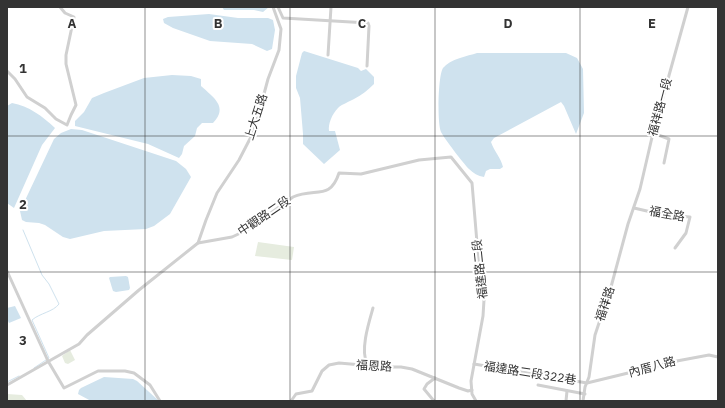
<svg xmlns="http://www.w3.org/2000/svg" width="725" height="408" font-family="'IBM Plex Sans','Noto Sans TC',sans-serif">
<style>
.green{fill:#e6ecdf}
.water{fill:#cfe2ee}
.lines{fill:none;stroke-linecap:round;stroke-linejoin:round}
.stream{stroke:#cfe2ee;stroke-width:1}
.street{stroke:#d0d0d0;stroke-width:3}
.grid{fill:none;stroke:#333;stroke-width:1;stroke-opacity:0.55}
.labels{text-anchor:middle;stroke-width:4;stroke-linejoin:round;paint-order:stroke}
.street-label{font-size:12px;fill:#333;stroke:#fff}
.grid-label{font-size:13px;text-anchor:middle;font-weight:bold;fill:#333;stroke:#fff;stroke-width:4;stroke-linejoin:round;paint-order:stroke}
</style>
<rect width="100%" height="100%" fill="#fff"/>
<g class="green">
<path d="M258,242L294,247L292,260L255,256Z"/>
<path d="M70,350L75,360L68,364L65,363L62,356Z"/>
<path d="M7,394L22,395L27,401H7Z"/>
</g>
<g class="water">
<path d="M222,7H269L263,12L254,10H224Z"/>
<path d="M209,14L238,18H268L273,20L275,30L272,49L267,51L252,44L210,41L173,28L164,23L163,19L168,17Z"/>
<path d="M304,51L358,68L361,71L366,69L374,77V84C368,90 362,95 354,99C349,102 342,104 338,108C332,114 328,124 329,131H335L340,150L324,164L303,144V134L300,98L296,88V76L302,53Z"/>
<path d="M477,53H566L577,58L583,69L584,113L576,134L564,106L561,102L494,138L491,142C494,151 501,158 503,167L500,169H490L486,171L484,177C478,176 473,173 469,169C463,163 444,138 441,132C437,124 438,75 443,68C450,59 468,56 477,53Z"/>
<path d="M172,75L191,76L201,79V86C213,97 229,107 213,123H202L197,128L195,136L184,146L182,154L179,158L148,144L75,126V121L84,112L92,98L104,93L144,78Z"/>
<path d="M12,103C29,106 42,116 55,128L42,145L14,208L7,203V106Z"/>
<path d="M71,129L82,130L176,161L186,169L191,177L170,214L154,226L146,229L104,231L70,239L63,237L45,225L39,223L26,222L22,220L20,211L54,139L61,133Z"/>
<path d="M126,276L128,277L130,288L129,290L116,292L113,291L109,278L110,277Z"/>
<path d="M15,306L21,318L9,323L7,319V308Z"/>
<path d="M104,377L133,379L137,381L159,401H91L78,394L79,390L81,388Z"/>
</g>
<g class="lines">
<g class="stream">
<path d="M23,230L42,275L49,284L59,304C53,312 40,313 32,320L49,358L34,368"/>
<path d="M7,382L19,376"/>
</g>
<g class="street">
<path d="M278,7L283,18L368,23L369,26L367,66"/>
<path d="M328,55L331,7"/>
<path d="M7,71L15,79L27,97L45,108L56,119L67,125L71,115L76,105L66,64V55L74,17L65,13L60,7"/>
<path d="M653,133L669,139L664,163"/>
<path d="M634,208L664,215L690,217L686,233L675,248"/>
<path d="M198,243L206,220L217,193L239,160L254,131L268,79L279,50L281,29L273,7"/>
<path d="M7,271L48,361L64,388L98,371H125L134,373L150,385L160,401"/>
<path d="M367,363C360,350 369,322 373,308"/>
<path d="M474,364L587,383L661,365L666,363L709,355L718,357"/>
<path d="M7,385L79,344L87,335L139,290L198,243L232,237L247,230L293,197C315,187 330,201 339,173L361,174L419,160L451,157L472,183L478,255L483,285L484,300L483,316L471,381L472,394L476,401"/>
<path d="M538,385L585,394"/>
<path d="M291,401L296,394L312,391L322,371L329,365L339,363L362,365L367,363L390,367H401L412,369L459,388L468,391L472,390"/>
<path d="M434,401L424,389L427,384L435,378"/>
<path d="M566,401L567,391"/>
<path d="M583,401L585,387L589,377L595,335L611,287L628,224L640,189L653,133L688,7"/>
</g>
</g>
<path class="grid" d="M145,7V401M290,7V401M435,7V401M580,7V401M7,136H718M7,272H718"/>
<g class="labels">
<g class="street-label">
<text transform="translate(660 107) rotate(-75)" y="4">福祥路一段</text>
<text transform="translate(256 117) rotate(-72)" y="4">上大五路</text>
<text transform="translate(667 214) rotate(10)" y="4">福全路</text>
<text transform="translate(264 216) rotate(-34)" y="4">中觀路二段</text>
<text transform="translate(480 269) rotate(-96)" y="4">福達路二段</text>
<text transform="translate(605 304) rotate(-72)" y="4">福祥路</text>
<text transform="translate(374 366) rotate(3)" y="4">福恩路</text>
<text transform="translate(652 367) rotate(-15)" y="4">內厝八路</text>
<text transform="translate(530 373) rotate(9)" y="4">福達路二段322巷</text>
</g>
</g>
<g class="grid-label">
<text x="72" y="28">A</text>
<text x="218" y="28">B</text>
<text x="362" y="28">C</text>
<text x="508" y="28">D</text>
<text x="652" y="28">E</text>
<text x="23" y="73">1</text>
<text x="23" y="209">2</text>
<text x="23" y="345">3</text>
</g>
<rect width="725" height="408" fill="none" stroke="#333333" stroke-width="16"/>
</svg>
